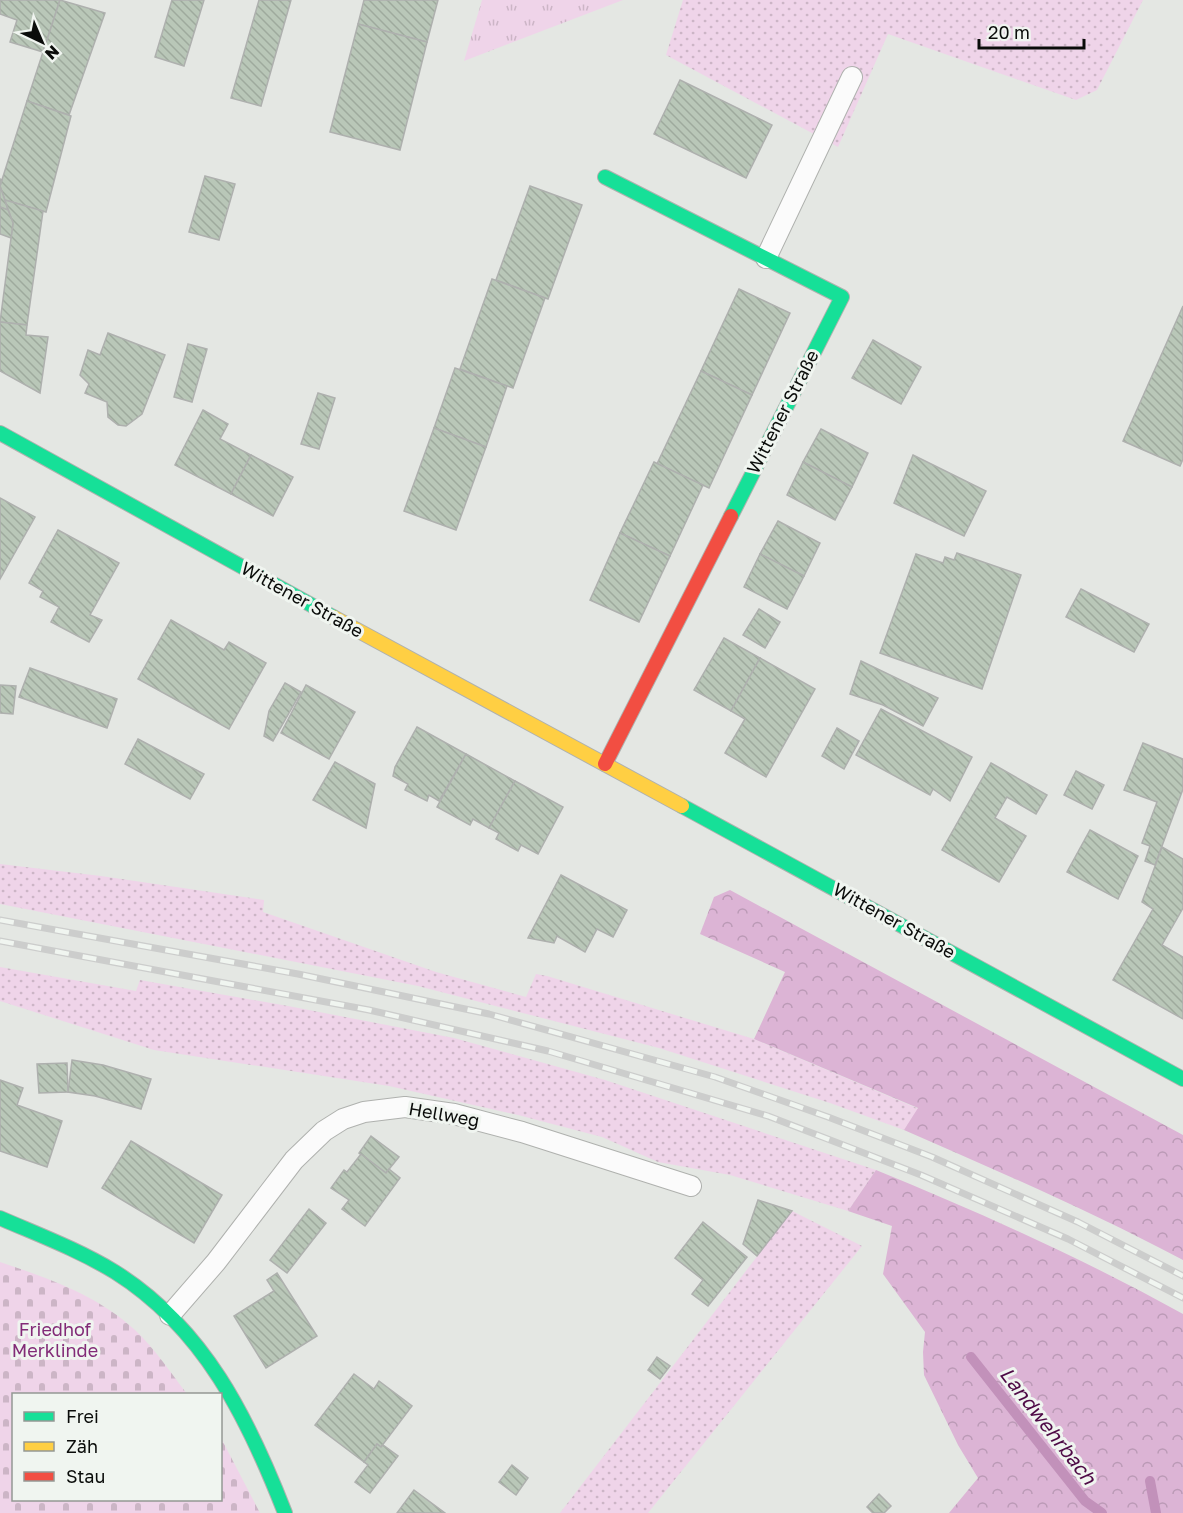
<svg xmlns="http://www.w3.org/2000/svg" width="1183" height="1513" font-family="'Golos Text',sans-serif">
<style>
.grass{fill:url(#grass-dots)}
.forest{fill:url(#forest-crowns)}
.cemetery{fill:url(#cemetery-stones)}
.park{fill:url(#park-tufts)}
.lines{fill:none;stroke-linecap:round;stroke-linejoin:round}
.stream{stroke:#c291ba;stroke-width:10}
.building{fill:url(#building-back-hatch);stroke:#aeb0ae;stroke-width:1.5}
.lane-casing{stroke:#afb1ae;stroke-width:22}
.fast-casing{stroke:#afb1ae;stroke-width:16}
.slow-casing{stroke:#afb1ae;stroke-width:16}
.jam-casing{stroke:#afb1ae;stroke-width:16}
.lane{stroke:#fbfbfb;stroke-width:20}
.fast{stroke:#16e098;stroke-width:14}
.slow{stroke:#ffcf43;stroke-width:14}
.jam{stroke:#f24e42;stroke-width:14}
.rail-casing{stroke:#cccdcc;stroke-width:7}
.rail{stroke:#f0f5f0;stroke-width:4.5;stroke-dasharray:14;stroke-linecap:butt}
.labels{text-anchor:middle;stroke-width:6;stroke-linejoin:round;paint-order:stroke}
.street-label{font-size:18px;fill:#0a0c0a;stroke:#f0f5f0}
.park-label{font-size:18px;fill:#822b77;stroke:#f0f5f0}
.water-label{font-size:20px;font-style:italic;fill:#4e0a46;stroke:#f0f5f0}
</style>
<defs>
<pattern id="grass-dots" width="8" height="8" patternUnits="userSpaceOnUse" patternTransform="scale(1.5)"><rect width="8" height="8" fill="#efd4e9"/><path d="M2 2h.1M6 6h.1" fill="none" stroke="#ccb5c6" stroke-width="1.8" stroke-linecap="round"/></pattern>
<pattern id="forest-crowns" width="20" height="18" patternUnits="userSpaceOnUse" patternTransform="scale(1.5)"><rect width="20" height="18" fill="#dcb4d5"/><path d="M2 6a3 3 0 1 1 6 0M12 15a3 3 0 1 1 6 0" fill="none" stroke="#bb9ab6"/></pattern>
<pattern id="cemetery-stones" width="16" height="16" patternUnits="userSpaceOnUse" patternTransform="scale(1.5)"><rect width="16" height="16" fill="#efd4e9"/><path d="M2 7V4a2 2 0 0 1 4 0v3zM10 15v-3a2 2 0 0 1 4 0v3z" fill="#ccb5c6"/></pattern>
<pattern id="park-tufts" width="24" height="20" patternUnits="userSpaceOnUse" patternTransform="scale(1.5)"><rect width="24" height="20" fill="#efd4e9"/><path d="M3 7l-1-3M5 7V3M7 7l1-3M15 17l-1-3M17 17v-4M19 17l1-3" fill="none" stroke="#ccb5c6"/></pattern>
<pattern id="building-back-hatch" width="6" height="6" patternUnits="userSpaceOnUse" patternTransform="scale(1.5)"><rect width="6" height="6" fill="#b9c7b8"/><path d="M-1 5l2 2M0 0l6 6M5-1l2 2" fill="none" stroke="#9eaa9d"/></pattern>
</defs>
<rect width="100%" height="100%" fill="#e4e7e3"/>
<g class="grass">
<path d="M683,0H1143L1097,90L1076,100L888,34L838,147L666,55Z"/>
<path d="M0,864L101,876L264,900L263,912L436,972L526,997L536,974L547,976L754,1039L919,1109L904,1130L830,1103L659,1048L418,986L0,904Z"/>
<path d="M0,967L136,991L140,980L288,1006L454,1038L605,1080L876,1170L848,1211L730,1175L658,1162L602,1137L518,1115L389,1086L154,1050L0,1001Z"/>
<path d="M792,1211L862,1246L648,1513H560Z"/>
</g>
<g class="forest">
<path d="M730,890L1183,1135V1260C1092,1212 998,1171 904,1130L918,1108L754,1039L785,972L700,934L714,897Z"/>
<path d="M876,1170C981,1213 1084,1259 1183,1314V1513H949L978,1478L958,1445L924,1375L923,1352L925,1332L883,1274L892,1226L848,1211Z"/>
</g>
<path class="cemetery" d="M0,1262C48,1278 97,1295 135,1330C155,1349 171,1373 187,1394H14V1500H220L221,1438L260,1513H0Z"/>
<path class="park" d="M482,0H623L464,61Z"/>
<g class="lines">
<g class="stream">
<path d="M971,1357L1085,1501L1102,1513"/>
<path d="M1150,1481L1156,1513"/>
</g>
</g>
<g class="building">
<path d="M0,0H60L43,52L10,42L17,20L0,14Z"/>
<path d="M60,0L105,13L69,115L27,101Z"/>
<path d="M172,0H204L184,66L155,57Z"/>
<path d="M259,0H291L261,106L231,98Z"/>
<path d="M364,0H438L427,42L358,24Z"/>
<path d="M358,24L427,42L400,150L330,132Z"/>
<path d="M680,80L772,125L746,178L654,134Z"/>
<path d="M27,101L71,116L46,212L5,200L0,186Z"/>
<path d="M205,176L235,184L219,240L189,232Z"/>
<path d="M0,179L2,180L0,186L8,210L0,207Z"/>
<path d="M530,186L582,205L548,299L496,280Z"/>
<path d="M5,200L43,211L27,325L0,322L13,223Z"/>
<path d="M0,207L8,210L13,223L11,238L0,234Z"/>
<path d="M492,279L545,298L513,388L460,369Z"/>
<path d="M739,289L790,313L752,395L701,371Z"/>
<path d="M1183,306V459L1180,466L1123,441Z"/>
<path d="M0,322L27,325L26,335L48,337L40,393L0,371Z"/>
<path d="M108,333L165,355L142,414L126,426L118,425L108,417L107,402L85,393L89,384L80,375L88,350L100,355Z"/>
<path d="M873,340L921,367L901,404L852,378Z"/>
<path d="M188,344L207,349L192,402L174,397Z"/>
<path d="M455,368L507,386L486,447L434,428Z"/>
<path d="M701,371L752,395L709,488L657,464Z"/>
<path d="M318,393L335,398L319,449L301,444Z"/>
<path d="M203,410L228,424L220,439L251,455L231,494L175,465Z"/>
<path d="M434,428L486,447L456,530L404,511Z"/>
<path d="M821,429L868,453L852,487L803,462Z"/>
<path d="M251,455L293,477L273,516L231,494Z"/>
<path d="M913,455L986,491L964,536L894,503Z"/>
<path d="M654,462L703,485L670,556L620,533Z"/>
<path d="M803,462L852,487L835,520L787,495Z"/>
<path d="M0,498L35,517L0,579Z"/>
<path d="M778,521L820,543L804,576L760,554Z"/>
<path d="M58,530L119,563L90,615L102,620L89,642L51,622L59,607L40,597L43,591L29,583Z"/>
<path d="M620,533L670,556L639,622L590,600Z"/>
<path d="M957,553L1021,575L982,689L880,653L916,554L943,563L945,557L954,560Z"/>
<path d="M760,554L804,576L787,609L744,587Z"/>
<path d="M1081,589L1149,624L1134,652L1066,617Z"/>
<path d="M759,609L780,622L765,648L743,635Z"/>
<path d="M171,620L224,650L229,642L266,663L229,729L138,679Z"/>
<path d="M724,638L760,658L731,711L694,690Z"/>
<path d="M760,658L815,689L766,777L725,753L745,719L731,711Z"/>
<path d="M861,661L938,698L923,726L883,705L850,694Z"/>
<path d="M30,668L117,699L107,728L19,697Z"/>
<path d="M285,683L301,692L273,741L264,736L269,711Z"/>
<path d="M0,685L16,686L13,714L0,713Z"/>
<path d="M306,685L355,712L329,759L281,733Z"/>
<path d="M881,709L972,757L950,801L933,789L930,795L856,755Z"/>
<path d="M417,727L466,754L439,801L429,795L427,801L405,790L408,784L393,776L395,767Z"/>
<path d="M837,728L859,741L844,769L822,756Z"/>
<path d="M138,739L204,774L190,799L125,764Z"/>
<path d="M1143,743L1183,759V789L1155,865L1145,861L1150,846L1142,843L1157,802L1124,790Z"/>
<path d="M466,754L515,781L489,828L473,819L470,825L437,807Z"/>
<path d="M335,762L375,784L366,828L313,800Z"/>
<path d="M991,763L1047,795L1036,814L1007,797L995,818L1026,836L999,882L942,850Z"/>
<path d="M1076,771L1104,785L1092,809L1064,795Z"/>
<path d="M515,781L563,807L538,854L521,845L518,851L496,839L499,833L489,828Z"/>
<path d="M1090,830L1138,856L1118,899L1067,872Z"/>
<path d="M1162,847L1183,859V908L1162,945L1183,957V1019L1113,980L1153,909L1142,902Z"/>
<path d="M561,875L627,910L613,937L597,929L585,952L557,936L554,943L528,938Z"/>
<path d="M72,1060L103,1065L151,1079L141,1109L95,1096L68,1092Z"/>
<path d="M67,1063L68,1092L39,1093L37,1064Z"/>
<path d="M0,1080L23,1088L17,1105L62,1121L47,1167L0,1151Z"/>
<path d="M371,1136L399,1157L386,1173L359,1153Z"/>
<path d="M131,1141L222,1195L194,1243L102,1188Z"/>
<path d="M361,1154L386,1173L389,1169L400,1178L365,1226L342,1209L349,1200L331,1188L344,1170L347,1172Z"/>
<path d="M758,1200L792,1211L757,1256L743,1244Z"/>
<path d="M309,1209L326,1223L287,1273L270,1260Z"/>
<path d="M703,1222L747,1257L708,1306L692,1294L703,1280L675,1258Z"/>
<path d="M277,1273L317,1336L266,1368L234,1316L274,1291L267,1280Z"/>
<path d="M657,1357L670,1366L660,1379L648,1370Z"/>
<path d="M354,1374L374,1389L379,1381L412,1406L381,1447L377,1444L364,1462L315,1425Z"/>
<path d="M377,1444L381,1447L383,1445L398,1456L370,1493L355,1482L368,1465L364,1462Z"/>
<path d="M512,1465L528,1478L516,1495L499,1482Z"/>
<path d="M414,1490L445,1513H397Z"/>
<path d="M879,1494L891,1506L884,1513H873L867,1507Z"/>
</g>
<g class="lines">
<defs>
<g id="lane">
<path d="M766,258L852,77"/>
<path d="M170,1315L216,1262L294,1160L324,1131L343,1119L364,1112L405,1107L454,1114L522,1132L691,1186"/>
</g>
<g id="fast">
<path d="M605,177L842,297L731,516"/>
<path d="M0,433L333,617"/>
<path d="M682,806L1183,1079"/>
<path d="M0,1218C39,1235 79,1250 115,1272C204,1328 248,1418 285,1513"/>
</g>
<path id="slow" d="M333,617L682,806"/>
<path id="jam" d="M605,764L731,516"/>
</defs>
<use href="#lane" class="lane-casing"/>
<use href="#fast" class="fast-casing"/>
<use href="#slow" class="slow-casing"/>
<use href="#jam" class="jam-casing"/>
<use href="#lane" class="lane"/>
<use href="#fast" class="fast"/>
<use href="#slow" class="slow"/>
<use href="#jam" class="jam"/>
<defs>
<g id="rail">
<path d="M0,920L298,974L489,1014L715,1077L828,1117L932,1157L1078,1222L1183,1276"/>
<path d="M0,941L369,1010L548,1051L768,1116L921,1175L1068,1239L1183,1298"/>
</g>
</defs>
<use href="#rail" class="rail-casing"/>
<use href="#rail" class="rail"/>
</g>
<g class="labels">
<g class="street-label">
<text transform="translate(783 412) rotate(-63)" y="6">Wittener Straße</text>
<text transform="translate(302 600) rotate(29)" y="6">Wittener Straße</text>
<text transform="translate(894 921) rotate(29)" y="6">Wittener Straße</text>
<text transform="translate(444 1115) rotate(10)" y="6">Hellweg</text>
</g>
<g class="park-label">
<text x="55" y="1336">Friedhof<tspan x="55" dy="21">Merklinde</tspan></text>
</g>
<g class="water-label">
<text transform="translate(1048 1426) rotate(52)" y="7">Landwehrbach</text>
</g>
</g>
<rect x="12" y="1393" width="210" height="108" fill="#f0f5f0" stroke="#949894" stroke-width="1.5"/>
<rect x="24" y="1412" width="30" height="9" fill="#16e098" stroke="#949894" stroke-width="1.5"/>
<text x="66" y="1423" font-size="18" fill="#0a0c0a">Frei</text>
<rect x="24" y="1442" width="30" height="9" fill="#ffcf43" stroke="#949894" stroke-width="1.5"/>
<text x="66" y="1453" font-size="18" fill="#0a0c0a">Zäh</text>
<rect x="24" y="1472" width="30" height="9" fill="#f24e42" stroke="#949894" stroke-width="1.5"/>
<text x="66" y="1483" font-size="18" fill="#0a0c0a">Stau</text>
<g transform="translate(42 42) rotate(136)" stroke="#f0f5f0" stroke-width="4.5" paint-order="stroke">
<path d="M0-4.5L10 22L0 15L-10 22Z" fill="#0a0c0a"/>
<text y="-9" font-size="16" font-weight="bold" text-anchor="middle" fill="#0a0c0a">N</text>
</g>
<path d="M979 39v9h105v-9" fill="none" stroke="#0a0c0a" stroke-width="3"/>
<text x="988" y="39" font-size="18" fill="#0a0c0a" stroke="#f0f5f0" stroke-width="4.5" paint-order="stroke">20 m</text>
</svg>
